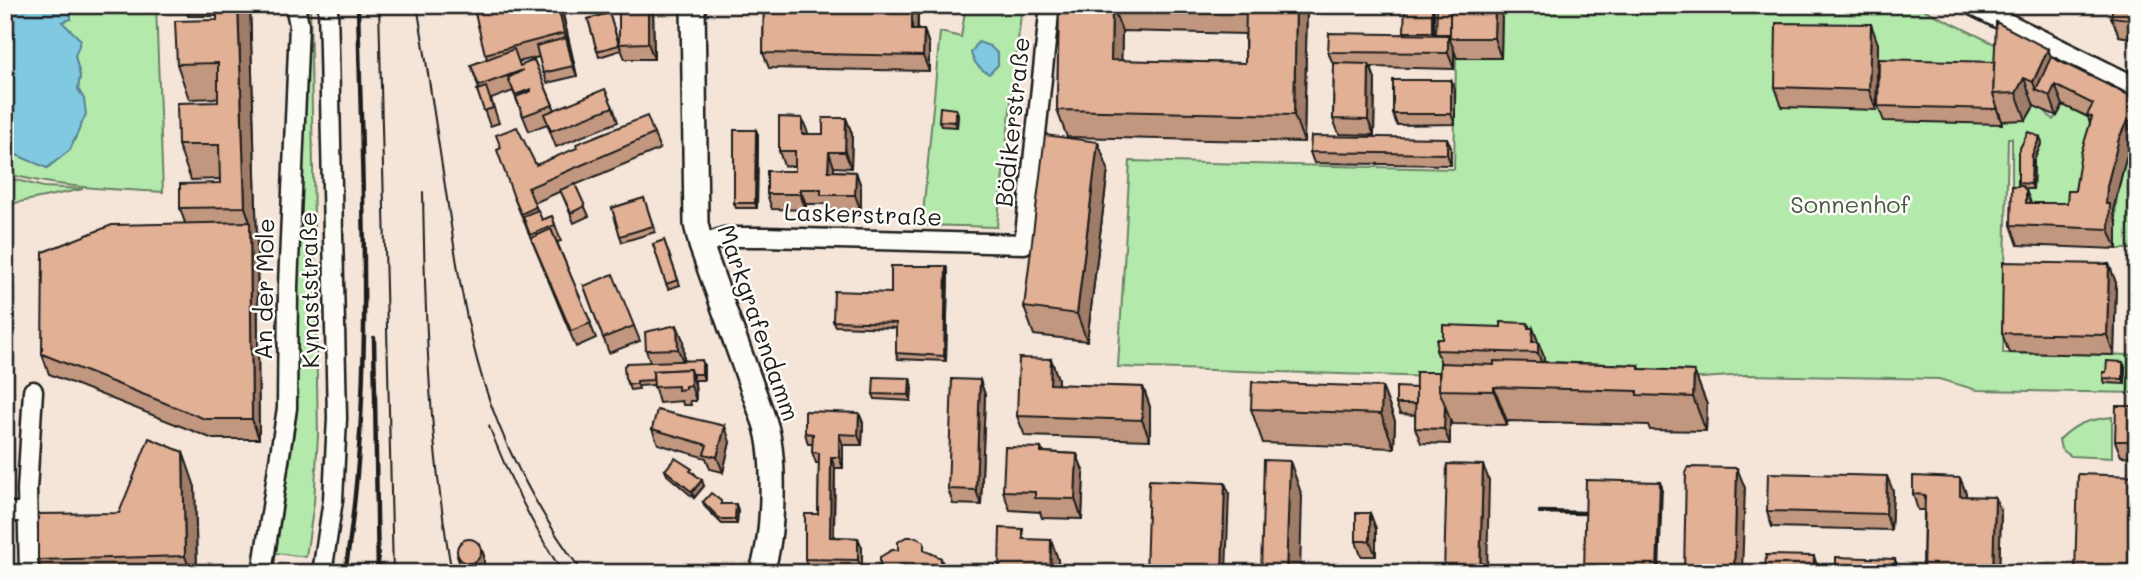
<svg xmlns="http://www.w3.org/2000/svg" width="2142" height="578" font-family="Mali,sans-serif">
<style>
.green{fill:#b3e9ab;stroke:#688264;stroke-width:2}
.water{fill:#80c9e1;stroke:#588492;stroke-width:2}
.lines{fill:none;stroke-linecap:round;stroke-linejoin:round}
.minor-casing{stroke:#1c1c1c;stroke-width:23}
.major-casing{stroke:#1c1c1c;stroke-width:28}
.minor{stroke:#fdfcf7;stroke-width:18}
.major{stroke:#fdfcf7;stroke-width:23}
.tram{stroke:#1c1c1c;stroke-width:2}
.rail{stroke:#1c1c1c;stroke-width:4.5}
.wall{fill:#c2977f;stroke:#1c1c1c;stroke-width:2;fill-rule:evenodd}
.shaded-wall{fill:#9e7b68;stroke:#1c1c1c;stroke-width:2}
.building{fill:#e2b094;stroke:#1c1c1c;stroke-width:2}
.labels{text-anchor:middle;stroke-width:5;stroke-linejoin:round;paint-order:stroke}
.street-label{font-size:24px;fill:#1c1c1c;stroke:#fdfcf7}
.park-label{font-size:24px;fill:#495a47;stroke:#fdfcf7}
</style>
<rect width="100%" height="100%" fill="#f5e5d9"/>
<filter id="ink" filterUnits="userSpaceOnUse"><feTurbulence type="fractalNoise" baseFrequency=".0143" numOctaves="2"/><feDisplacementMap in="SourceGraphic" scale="14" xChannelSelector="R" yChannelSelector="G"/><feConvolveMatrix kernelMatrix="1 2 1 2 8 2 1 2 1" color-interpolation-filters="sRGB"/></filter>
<g filter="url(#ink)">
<g class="green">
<path d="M64,5H156L163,192C109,189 57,188 5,173V150L48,168L84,99L78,89L80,76L75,56L61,22Z"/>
<path d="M305,5H310L318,435L314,503L306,557L276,553L297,413L296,283Z"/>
<path d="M966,5H1022L997,227L922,225L940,32L961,37Z"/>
<path d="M1457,5H1915L2005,49L2043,109L2053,120L2063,105L2100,123L2082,211L2012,209V138H2008L2003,353L2137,355V393L1977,390L1939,379L1746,375L1672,380L1559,381L1118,367L1130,161L1454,169Z"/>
<path d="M2134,140L2137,142V249H2117C2112,212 2118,175 2134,140Z"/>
<path d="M5,177L43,187L83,189L5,205Z"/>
<path d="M2112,417V458L2071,456L2061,449L2059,440C2076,423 2087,420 2112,417Z"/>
</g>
<g class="water">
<path d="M5,5H64L71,11V19L62,22L81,40L75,56L80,76L78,89L84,99L86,114L70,150L47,168L5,150Z"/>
<path d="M978,42L990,46L998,54V65L989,74C980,69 974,64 971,53Z"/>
</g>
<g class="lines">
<defs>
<g id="minor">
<path d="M1971,5L2137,87"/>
<path d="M701,245L724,237H764L1024,244L1050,5"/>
<path d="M5,512H27"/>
<path d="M29,573L27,490L33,391"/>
<path d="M262,573L287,408L288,286L299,25L295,5"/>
<path d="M322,573L333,500L337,418L328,5"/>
</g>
<path id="major" d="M693,5L696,224L701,245L765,423C776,458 774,539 761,573"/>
</defs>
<use href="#minor" class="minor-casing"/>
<use href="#major" class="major-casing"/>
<use href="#minor" class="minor"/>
<use href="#major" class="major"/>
<g class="tram">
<path d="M379,5L393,573"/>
<path d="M417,5C428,70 437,134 447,199C456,260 465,322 483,381C505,451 539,514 583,573"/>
<path d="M423,192C425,320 429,447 452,573"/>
<path d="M489,426C509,478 533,527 563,573"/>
</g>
<g class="rail">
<path d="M374,338L378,573"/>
<path d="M1540,512L1585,513"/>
<path d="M345,573C375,385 362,194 358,5"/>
</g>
</g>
<g class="wall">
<path d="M185,5H250L257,242L259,439H213L49,374L42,354L185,223L180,208L220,183V179L191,180L178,145L218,102V98L189,99L177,64L217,20V16H188Z"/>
<path d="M460,5H561L577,76L547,83L539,57L518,62L520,66L534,60L555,110L613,107L618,122L556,147L547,124L529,131L513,91L491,99L499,123L490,126L477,90L479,89L471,65L487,59L474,9L462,11Z"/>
<path d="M593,5H607L605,7H596Z"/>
<path d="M653,5L654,59H625L619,44Z"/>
<path d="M764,5H918V30H924L929,45V71L769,68L763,53Z"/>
<path d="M1059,5H1307L1304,142L1067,137L1057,110ZM1122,31L1245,34V63L1121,61Z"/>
<path d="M1405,5H1434V34L1437,35L1502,5L1501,58H1457L1454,50V69L1371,67L1375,79L1374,135L1339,134L1333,119L1334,66L1328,52L1405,34Z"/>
<path d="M2137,5V39L2119,36L2111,17Z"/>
<path d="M609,13L621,50L599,57L588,19Z"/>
<path d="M1878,44L1876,110L1782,107L1775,87Z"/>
<path d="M2048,49L2051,57L2137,99V142L2134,140L2126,158L2114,206V215L2117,224V249L2018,245L2011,225L2019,186L2018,183L2042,142L2034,160L2033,189H2025L2031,203H2067L2075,191L2090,124L2088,117L2063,105L2057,116L2034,106L2026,120L2002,121V124L1884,121L1878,106L1994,62Z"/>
<path d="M1451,80L1455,90V124L1397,125L1393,114Z"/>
<path d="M956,109L958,114L957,127L941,126L939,121Z"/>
<path d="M846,118L852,134L851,168L834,167V171L856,172L861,187V211L827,210L825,204H806V210L772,209L767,194L795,171V166H784L779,151L808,134H823Z"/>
<path d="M756,130L758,135L757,208H736L734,203Z"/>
<path d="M654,134L660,149L575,185L589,216L574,223L561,191L534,203L542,220L552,216L561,241L557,242L596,338L576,347L513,195L536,165Z"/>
<path d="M1447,138L1451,148V165L1314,163L1310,152Z"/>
<path d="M1108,169L1087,341L1034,335L1024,307Z"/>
<path d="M644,198L655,232L622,242L612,208Z"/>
<path d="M664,240L680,285L668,289L653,244Z"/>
<path d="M2109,264L2116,283L2114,355L2009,353L2002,333Z"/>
<path d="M946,266L948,271L946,361L898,359L896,353V328L835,326L833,321Z"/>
<path d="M584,286L634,326L640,341L609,353Z"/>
<path d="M1530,328L1544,357V362L1639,365L1640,369L1694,371L1707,405L1706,431L1650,430L1648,425L1507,421V425L1452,424L1450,420V444L1421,443L1415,428V415L1400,414L1396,404L1416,388L1439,372L1441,363L1436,350L1443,339Z"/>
<path d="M683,340L684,360L704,365V380H695L696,401H690L691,405H683L682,401L659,403L654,385L638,386L639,389L630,390L625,378L650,362L646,350Z"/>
<path d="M1051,359L1058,379V385L1143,387L1150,407V440L1025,436L1017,416Z"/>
<path d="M2125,367V384L2105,383L2103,378L2106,372Z"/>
<path d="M980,380L985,395L981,505L953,504L948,489Z"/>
<path d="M912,384L911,401L875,399L873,394Z"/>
<path d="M1382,387L1395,421L1394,448L1263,443L1251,409Z"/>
<path d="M2137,406V457L2121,456L2115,441Z"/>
<path d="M859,413L863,423L862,445H843V468H835L834,537L858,538L862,548V570H808L805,559L818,514L819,463H816L812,452L813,444H808L805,433Z"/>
<path d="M652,429L730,442L723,472L710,469L706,458L658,444Z"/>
<path d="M1041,448L1043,452L1077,454L1084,474L1082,519L1042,518L1040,512L1010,510L1003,491Z"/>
<path d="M665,470L694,473L704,486L694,498L667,475Z"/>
<path d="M1960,478L1966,493V496L2001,512L1999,573H1923L1924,510H1918L1913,494Z"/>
<path d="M195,487L197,573H42L38,560L119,513Z"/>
<path d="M1893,491L1891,530L1772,527L1767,511Z"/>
<path d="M703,502L738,510L737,524H722L705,507Z"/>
<path d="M1370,513L1376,529V556H1361L1356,541Z"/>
<path d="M480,545L484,556V565L478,572L468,573L461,567L457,556Z"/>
</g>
<g class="shaded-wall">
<path d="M238,5H250L257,242L259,439L252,419L250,222L245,207Z"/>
<path d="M558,5H561L570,49L564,33Z"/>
<path d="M648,5H653L654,59L648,43Z"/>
<path d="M912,5H918L917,45L912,30Z"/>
<path d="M1112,5L1122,31L1121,87L1111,60Z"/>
<path d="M1296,5H1307L1304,142L1294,115Z"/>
<path d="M1432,5H1434V37L1432,32Z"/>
<path d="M1495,5H1502L1501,58L1494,38Z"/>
<path d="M1871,24L1878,44L1876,110L1869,90Z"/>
<path d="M924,30L929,45V71L923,56Z"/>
<path d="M1448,35L1454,50V69L1448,53Z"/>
<path d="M566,38L570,49L577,76L573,66Z"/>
<path d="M2048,49L2058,77L2036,90L2033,82Z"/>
<path d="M1369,64L1375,79L1374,135L1368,120Z"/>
<path d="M2024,78L2034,106L2026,120L2016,93Z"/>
<path d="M1451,80L1455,90V124L1451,114Z"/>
<path d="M2055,85L2063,105L2057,116L2050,96Z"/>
<path d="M1997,106L2002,121V124L1997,109Z"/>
<path d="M956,109L958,114L957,127L955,122Z"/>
<path d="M2137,110V139L2131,122Z"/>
<path d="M802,118L808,133L807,149L802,134Z"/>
<path d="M846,118L852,134L851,168L845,152Z"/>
<path d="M2127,121L2134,140L2126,158L2114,206V215L2117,224V249L2109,229L2106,204L2107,186L2119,138Z"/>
<path d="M756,130L758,135L757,208L755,203Z"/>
<path d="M2040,137L2042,142L2034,160L2033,189L2031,184L2032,155Z"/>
<path d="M1447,138L1451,148V165L1447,154Z"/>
<path d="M1098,142L1108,169L1087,341L1077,314Z"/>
<path d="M829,152L834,167V187L828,171Z"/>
<path d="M856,172L861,187V211L855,195Z"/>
<path d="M800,189L806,204V210L800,194Z"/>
<path d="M2026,190L2033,210L2026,203Z"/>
<path d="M2109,264L2116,283L2114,355L2107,335Z"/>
<path d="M946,266L948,271L946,361L944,356Z"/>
<path d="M1528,323L1532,334L1533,328L1544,357L1543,368L1538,353H1536L1528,328Z"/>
<path d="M677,325L683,340L684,364L678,349Z"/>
<path d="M1051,359L1058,379L1057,404L1050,384Z"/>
<path d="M702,360L704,365V380L702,374Z"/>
<path d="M2123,362L2125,367V384L2123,379Z"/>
<path d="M690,369L695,385L696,401L691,385Z"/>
<path d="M1694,371L1707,405L1706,431L1693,397Z"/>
<path d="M910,378L912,384L911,401L909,395Z"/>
<path d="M980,380L985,395L981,505L976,490Z"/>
<path d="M1143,387L1150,407V440L1142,420Z"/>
<path d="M1382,387L1395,421L1394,448L1381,414Z"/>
<path d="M1494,387L1507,421V425L1494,391Z"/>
<path d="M1445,405L1450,420V444L1444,429Z"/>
<path d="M859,413L863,423L862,445L858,435Z"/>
<path d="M725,426L730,442L723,472L717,457Z"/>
<path d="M839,434L843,445V468L839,457Z"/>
<path d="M183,452L195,487L197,573H191L185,556Z"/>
<path d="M1077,454L1084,474L1082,519L1075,499Z"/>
<path d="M831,457L835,468L833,548L830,537Z"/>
<path d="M1290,461L1302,496L1300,573H1286Z"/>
<path d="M1483,465L1489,480L1487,573H1480Z"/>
<path d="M1737,468L1745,488L1742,573H1734Z"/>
<path d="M1887,476L1893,491L1891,530L1886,514Z"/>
<path d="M2136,476L2137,479V573H2133Z"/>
<path d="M1960,478L1966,493L1965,511L1960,496Z"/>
<path d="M702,480L704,486L694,498L692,492Z"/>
<path d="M1660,482L1662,487L1659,573H1657Z"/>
<path d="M1225,483L1229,493L1226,573H1222Z"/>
<path d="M1995,497L2001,512L1999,573H1993Z"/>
<path d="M736,504L738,510L737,524L735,519Z"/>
<path d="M1370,513L1376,529V556L1370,541Z"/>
<path d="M858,538L862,548V570L858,560Z"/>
<path d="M1051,540L1058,559V573H1050Z"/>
<path d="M480,545L484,556V565L478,572L474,562Z"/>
<path d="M1814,556L1819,572V573H1813Z"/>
<path d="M941,558L946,573H941Z"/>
<path d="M1895,559L1900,573H1895Z"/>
</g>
<g class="building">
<path d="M217,5H238L245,207L180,208V184L220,183L219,145H178L177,103L218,102V63L177,64L175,21L217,20Z"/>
<path d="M473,5H558L564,33L485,54Z"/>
<path d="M619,5H648V43L619,44Z"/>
<path d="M764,5H912V30H924L923,56L763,53Z"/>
<path d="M1059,5H1112L1111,60L1245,63L1246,7L1168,5H1296L1294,115L1057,110Z"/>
<path d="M1405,5H1432V32H1404Z"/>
<path d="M1437,5H1450V34H1436Z"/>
<path d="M1450,5H1495L1494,38H1450Z"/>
<path d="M2113,5H2137V20L2111,17Z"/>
<path d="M609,13L619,45L597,51L588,19Z"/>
<path d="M1996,22L2048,49L2033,82L2024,78L2016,93L1993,94Z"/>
<path d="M1776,23L1871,24L1869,90L1775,87Z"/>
<path d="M1329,33L1448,35V53L1328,52Z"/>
<path d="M566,38L573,66L543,73L536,46Z"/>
<path d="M514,49L520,66L534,60L553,105L523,116L516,97L531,91V89L515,95L508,78L523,70L479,86L471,65Z"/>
<path d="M2051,57L2137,99V110L2131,122L2127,121L2119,138L2107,186L2106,204H2110L2109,229L2011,225L2012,186H2022L2026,190V203H2067L2068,191H2075L2081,153L2092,117L2087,115L2093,104L2055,85L2050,96L2036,90Z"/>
<path d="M1879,59L1994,62L1993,94L1997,106V109L1878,106Z"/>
<path d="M1334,63L1369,64L1368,120L1333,119Z"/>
<rect x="1393" y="80" width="58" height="34"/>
<path d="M486,87L493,108L484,111L477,90Z"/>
<path d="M605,89L613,107L551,131L544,114Z"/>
<path d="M940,107L956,109L955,122L939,121Z"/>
<path d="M647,116L654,134L528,188L536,207L521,214L513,195L497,150L501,148L496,135L517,127L536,165L577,148L576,144Z"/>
<path d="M779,117L802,118V134H823V118H846L845,152H829L828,171L856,172L855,195H821V189H800V194H767V171H795V151H779Z"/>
<path d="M734,130H756L755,203H734Z"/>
<path d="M2028,132L2040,137L2032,155L2031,184L2018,183V152Z"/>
<path d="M1045,135L1098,142L1077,314L1024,307Z"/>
<path d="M1311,136L1447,138V154L1310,152Z"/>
<path d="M575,184L585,206L571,213L560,190Z"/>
<path d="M644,198L653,226L620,236L612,208Z"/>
<path d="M538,210L542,220L552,216L555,225L530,235L523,216Z"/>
<path d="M250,222L252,419H205L42,354L43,252L112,225Z"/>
<path d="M551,229L591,323L571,331L531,238Z"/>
<path d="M664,240L678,280L666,284L653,244Z"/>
<path d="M2003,262L2109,264L2107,335L2002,333Z"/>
<path d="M891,266H946L944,356L896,353V323L833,321L834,291L891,293Z"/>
<path d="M613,274L634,326L603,338L584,286Z"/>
<path d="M1501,322L1528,323V328H1533L1532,342H1538V353L1436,350L1437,339H1443V325L1501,327Z"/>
<path d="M677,325L678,349L646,350L645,332Z"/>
<path d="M1019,358L1051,359L1050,384L1143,387L1142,420L1017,416Z"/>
<path d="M702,360V374H693V378L690,369L653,371V380L637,381V384H628L625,378L624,366L627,363Z"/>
<path d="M1494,361L1639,365V369L1694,371L1693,397L1637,395V391L1494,387V391L1439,390L1440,363L1494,365Z"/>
<path d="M2107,361L2123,362V379L2103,378V372H2106Z"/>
<path d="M690,369L691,385L685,386V389L678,390V386L654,387L653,371Z"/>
<path d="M1416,372H1439V390L1445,405L1444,429L1415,428Z"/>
<path d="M874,377L910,378L909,395L873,394Z"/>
<path d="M952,379L980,380L976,490L948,489Z"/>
<path d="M1252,382L1382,387L1381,414L1251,409Z"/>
<path d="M1396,387L1416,388V404H1396Z"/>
<path d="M2116,406H2137V441H2115Z"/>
<path d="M657,410L725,426L717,457L704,454L707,445L652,429Z"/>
<path d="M805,411L859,413L858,435L839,434V457H831L830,537L858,538V560L805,559V514H818L819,453L812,452L813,434L805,433Z"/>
<path d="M149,438L183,452L185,556L38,560V514L119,513Z"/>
<path d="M1005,447L1041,448V452L1077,454L1075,499L1035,498V492L1003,491Z"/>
<path d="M675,458L692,469L690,471L702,480L692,492L665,470Z"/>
<path d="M1264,460L1290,461L1286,573H1261Z"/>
<path d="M1447,464L1483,465L1480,573H1444Z"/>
<path d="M1688,467L1737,468L1734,573H1684L1686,471Z"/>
<path d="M1768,473L1887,476L1886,514L1767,511Z"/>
<path d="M2078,474L2136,476L2133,573H2075Z"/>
<path d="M1913,476L1960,478V496L1995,497L1993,573H1923L1925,495L1913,494Z"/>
<path d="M1149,480L1225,483L1222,573H1146Z"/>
<path d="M1586,480L1660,482L1657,573H1584Z"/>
<path d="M711,493L721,501V504H736L735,519H720L703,502Z"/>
<rect x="1356" y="513" width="14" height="28"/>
<path d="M1000,528L1023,529V539L1051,540L1050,573H999Z"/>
<path d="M906,537H916L924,542V550L941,558V573H880V557L892,550H898V542Z"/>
<circle cx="469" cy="551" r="12"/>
<path d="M1766,555L1814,556L1813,573H1765Z"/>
<path d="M1836,557L1895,559V573H1836Z"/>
</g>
</g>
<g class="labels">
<g class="street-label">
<text transform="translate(1013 122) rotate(-84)" y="8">Bödikerstraße</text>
<text transform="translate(863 215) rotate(2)" y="8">Laskerstraße</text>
<text transform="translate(265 289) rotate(-89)" y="8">An der Mole</text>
<text transform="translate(310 290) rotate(-91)" y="8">Kynaststraße</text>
<text transform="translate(758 323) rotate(71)" y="8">Markgrafendamm</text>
</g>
<g class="park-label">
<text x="1850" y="213">Sonnenhof</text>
</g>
</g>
<rect width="2142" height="578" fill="none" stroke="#fdfcf7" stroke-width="28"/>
<rect x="14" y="14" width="2114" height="550" fill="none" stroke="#1c1c1c" stroke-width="2.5" filter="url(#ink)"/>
</svg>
